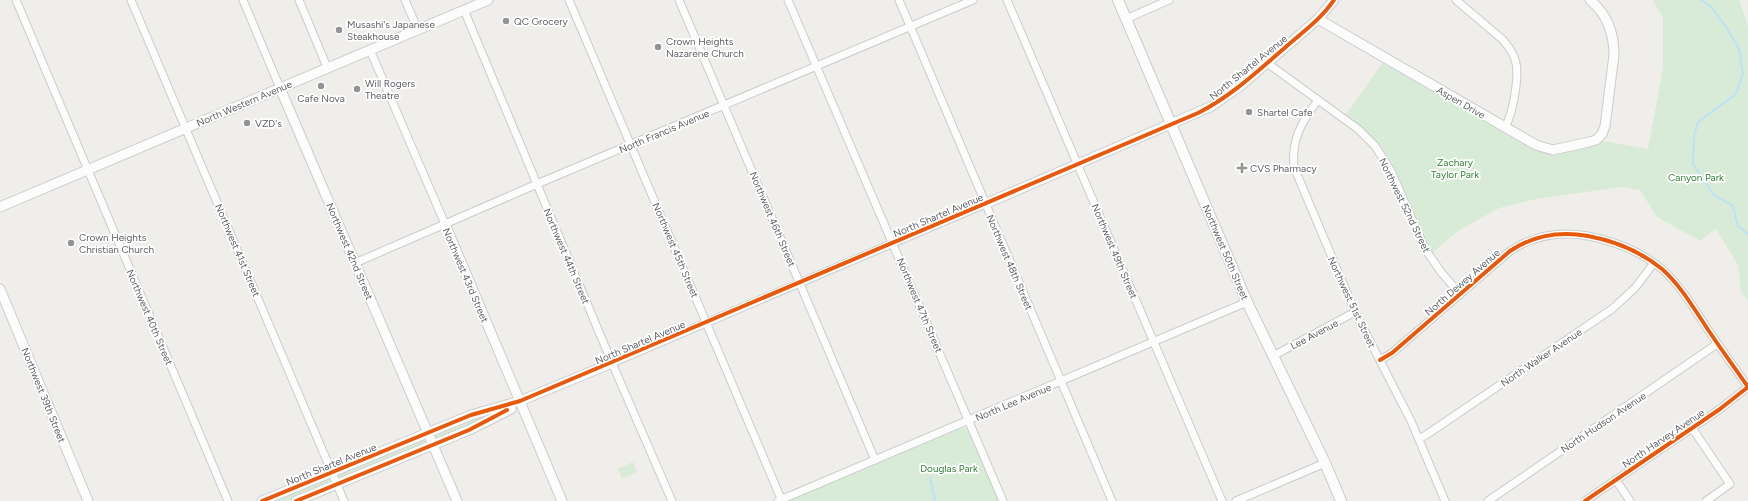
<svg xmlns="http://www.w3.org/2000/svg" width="1748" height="501" font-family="Figtree,sans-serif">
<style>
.green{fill:#d8ebd6}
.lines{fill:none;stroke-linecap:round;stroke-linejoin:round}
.stream{stroke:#bfe0f9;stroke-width:2}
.minor-casing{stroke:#cbcccc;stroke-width:9}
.tertiary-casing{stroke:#cbcccc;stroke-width:11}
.secondary-casing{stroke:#cacacb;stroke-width:12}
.minor{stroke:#fdfcfc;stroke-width:7}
.tertiary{stroke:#fdfcfc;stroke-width:9}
.secondary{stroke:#fdfcfc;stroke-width:10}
.cycleway-casing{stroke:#fff;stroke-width:6}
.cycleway{stroke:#e8590c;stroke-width:4}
.poi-dot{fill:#919496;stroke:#fff;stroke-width:1.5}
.labels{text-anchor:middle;stroke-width:3.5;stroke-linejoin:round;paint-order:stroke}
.poi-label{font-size:10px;fill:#5f6368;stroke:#fff;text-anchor:start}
.street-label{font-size:10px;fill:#5f6368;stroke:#fff}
.park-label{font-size:10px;fill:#348238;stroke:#fff}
</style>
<rect width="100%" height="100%" fill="#efeeea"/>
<g class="green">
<path d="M1653,0H1739L1748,26V301L1741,291L1738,265L1716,229L1700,241L1657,217L1640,190L1621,187L1536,199L1499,208L1458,231L1432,253L1420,230L1388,158L1381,147L1362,128L1345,116L1383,62L1538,151L1549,154L1603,141L1648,149L1663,68V18Z"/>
<path d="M486,416L476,423L436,440L434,434L473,418Z"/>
<path d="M961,428H966L970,433L999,501H791L794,498Z"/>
<path d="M423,438L426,443L340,479L338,473Z"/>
<path d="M633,462L637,472L622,479L618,469Z"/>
<path d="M328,477L330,484L288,501H270Z"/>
</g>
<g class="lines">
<g class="stream">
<path d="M1701,0L1711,7L1726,27L1739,49L1743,74L1736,94L1698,122L1694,136L1693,164L1714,195L1733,206L1738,226L1748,234"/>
<path d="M930,477L935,501"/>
</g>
<defs>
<g id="minor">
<path d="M16,0L228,501"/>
<path d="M131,0L344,501"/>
<path d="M243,0L280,88"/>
<path d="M299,0L327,67"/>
<path d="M405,0L418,30"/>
<path d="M569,0L782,501"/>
<path d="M679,0L875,460"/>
<path d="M788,0L1003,501"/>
<path d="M899,0L1112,501"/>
<path d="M1007,0L1222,501"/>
<path d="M1456,0L1502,39C1508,46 1514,53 1516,63C1519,78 1513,114 1505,127"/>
<path d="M464,10L612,363L672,501"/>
<path d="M1126,19L1169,0"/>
<path d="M370,50L445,224"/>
<path d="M1267,63L1358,129L1375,146L1391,171L1425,249L1441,272L1460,294"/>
<path d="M1318,100C1302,121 1291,140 1294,167L1355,312L1411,421L1445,501"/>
<path d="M355,263L537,184L973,0"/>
<path d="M1273,356L1355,312"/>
<path d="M1380,360L1392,353L1510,251C1534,235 1560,231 1588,236C1615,241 1641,252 1662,269C1679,284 1691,304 1703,322C1717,344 1733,365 1748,387L1720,409L1585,501"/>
<path d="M612,363L985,204"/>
<path d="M1692,428L1730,484L1706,501"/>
<path d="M1419,439L1429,433L1612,309L1635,288L1654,263"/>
<path d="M1616,480L1630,501"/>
<path d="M778,501L1247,302"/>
<path d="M1236,501L1325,463"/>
<path d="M1488,501L1717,344"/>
</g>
<g id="tertiary">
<path d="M1318,19L1536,145L1553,150L1589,142L1596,140L1602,134L1605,126L1614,55C1614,34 1607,14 1590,0"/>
<path d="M280,88L457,501"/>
<path d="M985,204L1210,107L1239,87L1318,19L1334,0"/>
<path d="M0,207L488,0"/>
<path d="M445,224L562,501"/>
<path d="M0,289L88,501"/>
<path d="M262,501L471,415L520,401L612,363"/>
<path d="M296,501L469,430L511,409"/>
</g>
<path id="secondary" d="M1118,0L1247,302L1325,463L1341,501"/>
</defs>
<use href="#minor" class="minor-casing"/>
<use href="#tertiary" class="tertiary-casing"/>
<use href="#secondary" class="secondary-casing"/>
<use href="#minor" class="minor"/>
<use href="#tertiary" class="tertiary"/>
<use href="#secondary" class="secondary"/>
<defs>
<g id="cycleway">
<path d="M1380,360L1392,353L1510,251C1534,235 1560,231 1588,236C1615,241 1641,252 1662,269C1679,284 1691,304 1703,322C1717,344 1733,365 1748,387L1720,409L1585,501"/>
<path d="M262,501L471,415L520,401L1198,113C1232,96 1260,69 1288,45C1304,31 1322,18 1334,0"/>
<path d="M296,501L469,430L507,410"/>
</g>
</defs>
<use href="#cycleway" class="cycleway-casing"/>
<use href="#cycleway" class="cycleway"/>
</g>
<g class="poi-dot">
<circle cx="506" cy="21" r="4"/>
<circle cx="339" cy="30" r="4"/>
<circle cx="658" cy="47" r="4"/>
<circle cx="321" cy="86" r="4"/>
<circle cx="357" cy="89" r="4"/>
<circle cx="1249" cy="112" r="4"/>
<circle cx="247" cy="123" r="4"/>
<path d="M1240 162h4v4h4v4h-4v4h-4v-4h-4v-4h4z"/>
<circle cx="71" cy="243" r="4"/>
</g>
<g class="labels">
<g class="poi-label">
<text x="514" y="25">QC Grocery</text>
<text x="347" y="28">Musashi's Japanese<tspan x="347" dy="12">Steakhouse</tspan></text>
<text x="666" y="45">Crown Heights<tspan x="666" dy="12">Nazarene Church</tspan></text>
<text x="365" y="87">Will Rogers<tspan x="365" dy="12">Theatre</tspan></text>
<text x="321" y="102" text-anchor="middle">Cafe Nova</text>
<text x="1257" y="116">Shartel Cafe</text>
<text x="255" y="127">VZD's</text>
<text x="1250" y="172">CVS Pharmacy</text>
<text x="79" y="241">Crown Heights<tspan x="79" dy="12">Christian Church</tspan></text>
</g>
<g class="street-label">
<text transform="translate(1248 67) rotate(-39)" y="4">North Shartel Avenue</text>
<text transform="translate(1461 102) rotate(30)" y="4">Aspen Drive</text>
<text transform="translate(244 103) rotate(-23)" y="4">North Western Avenue</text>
<text transform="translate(664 131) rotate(-23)" y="4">North Francis Avenue</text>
<text transform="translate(1405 205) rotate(64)" y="4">Northwest 52nd Street</text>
<text transform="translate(938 215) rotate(-23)" y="4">North Shartel Avenue</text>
<text transform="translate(773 219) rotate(67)" y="4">Northwest 46th Street</text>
<text transform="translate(238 250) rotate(67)" y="4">Northwest 41st Street</text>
<text transform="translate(676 250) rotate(67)" y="4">Northwest 45th Street</text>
<text transform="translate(350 251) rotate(67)" y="4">Northwest 42nd Street</text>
<text transform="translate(1115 251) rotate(67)" y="4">Northwest 49th Street</text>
<text transform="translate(1226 252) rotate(67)" y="4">Northwest 50th Street</text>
<text transform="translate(567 256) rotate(67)" y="4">Northwest 44th Street</text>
<text transform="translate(1010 262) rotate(67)" y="4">Northwest 48th Street</text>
<text transform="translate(466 275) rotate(67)" y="4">Northwest 43rd Street</text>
<text transform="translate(1462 282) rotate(-41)" y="4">North Dewey Avenue</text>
<text transform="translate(1352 302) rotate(65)" y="4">Northwest 51st Street</text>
<text transform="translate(920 305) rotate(67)" y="4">Northwest 47th Street</text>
<text transform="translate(150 317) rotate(67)" y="4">Northwest 40th Street</text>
<text transform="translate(1314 334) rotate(-28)" y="4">Lee Avenue</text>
<text transform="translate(640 342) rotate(-23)" y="4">North Shartel Avenue</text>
<text transform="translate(1541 357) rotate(-34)" y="4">North Walker Avenue</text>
<text transform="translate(44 395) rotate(68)" y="4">Northwest 39th Street</text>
<text transform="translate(1013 402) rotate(-23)" y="4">North Lee Avenue</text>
<text transform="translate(1603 422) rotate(-34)" y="4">North Hudson Avenue</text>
<text transform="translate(1663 438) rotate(-34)" y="4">North Harvey Avenue</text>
<text transform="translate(331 464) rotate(-22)" y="4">North Shartel Avenue</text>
</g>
<g class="park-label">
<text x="1455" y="166">Zachary<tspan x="1455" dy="12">Taylor Park</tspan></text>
<text x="1696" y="181">Canyon Park</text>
<text x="949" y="472">Douglas Park</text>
</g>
</g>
</svg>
